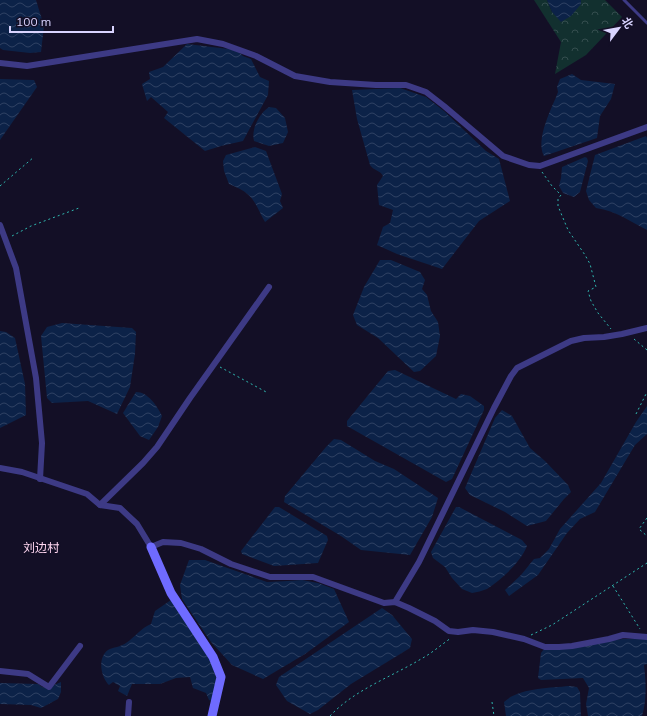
<svg xmlns="http://www.w3.org/2000/svg" width="647" height="716" font-family="Mulish,'Noto Sans SC',sans-serif">
<style>
.forest{fill:url(#forest-crowns)}
.water{fill:url(#water-waves)}
.lines{fill:none;stroke-linecap:round;stroke-linejoin:round}
.path{stroke:#2fb8b0;stroke-width:1;stroke-dasharray:2 3;stroke-linecap:butt}
.lane{stroke:#3d3a85;stroke-width:3}
.street{stroke:#3d3a85;stroke-width:6}
.secondary{stroke:#6f6bff;stroke-width:9}
.labels{text-anchor:middle;stroke-width:3.5;stroke-linejoin:round;paint-order:stroke}
.quarter-label{font-size:12px;fill:#ffd6f0;stroke:#130f26}
</style>
<defs>
<pattern id="forest-crowns" width="20" height="18" patternUnits="userSpaceOnUse"><rect width="20" height="18" fill="#12302f"/><path d="M2 6a3 3 0 1 1 6 0M12 15a3 3 0 1 1 6 0" fill="none" stroke="#344d4e"/></pattern>
<pattern id="water-waves" width="16" height="10" patternUnits="userSpaceOnUse"><rect width="16" height="10" fill="#0c2248"/><path d="M0 5q4-4 8 0t8 0" fill="none" stroke="#2f4163"/></pattern>
</defs>
<rect width="100%" height="100%" fill="#130f26"/>
<path class="forest" d="M534,0H547L552,12L581,4V0H605L622,17L586,55L555,74L561,42Z"/>
<g class="water">
<path d="M0,0H36L44,26L41,52L30,53L3,50L0,48Z"/>
<path d="M547,0H581V4L571,16L561,22L552,12Z"/>
<path d="M187,44L237,50L243,56L251,59L260,77L269,81L268,95L243,141L221,146L205,151L164,118L168,112L151,97L147,101L142,84L150,79L149,72L163,67Z"/>
<path d="M572,74L581,80L615,84L611,99L600,116L597,138L544,156C535,139 552,108 558,92L557,87L560,79Z"/>
<path d="M0,79L34,80L37,87L0,140Z"/>
<path d="M400,88L426,97L444,111L486,151L499,159L510,201L479,221L442,269L397,254L377,245L383,227L390,223L393,210L379,205L377,185L383,176C380,170 374,171 370,165L357,119L352,90Z"/>
<path d="M269,107L276,108L285,118L288,132L283,143L269,146L254,141C251,129 259,114 269,107Z"/>
<path d="M646,136L647,138V230C629,221 617,211 596,208L589,200L586,191L595,155Z"/>
<path d="M255,147L266,151L282,194L280,201L283,208L265,222C253,200 254,194 229,184L224,171L223,161L226,155Z"/>
<path d="M585,157L587,158L588,161L580,192L574,197L563,193L559,186L561,178L562,167Z"/>
<path d="M380,260H391L420,272L425,280L422,289L427,295L431,311L438,322L440,336L436,356L420,371L414,372L378,338L357,325L353,315L364,287Z"/>
<path d="M62,323L132,328L136,332L135,354L130,387L117,414L88,401L52,403L47,398L41,336L47,327Z"/>
<path d="M0,331L6,332L15,338L25,384L26,415L0,428Z"/>
<path d="M395,370L456,399L461,394L470,396L484,406V410L452,479L446,482L347,426V421L388,371Z"/>
<path d="M136,392C148,392 157,406 162,416L158,427L149,440L140,436L123,413Z"/>
<path d="M647,406V434L635,445L595,512L580,519L567,533L538,575L509,596L505,590L521,575L534,559L540,558L549,549L560,529L601,483L636,422Z"/>
<path d="M502,410L512,416L530,448L545,461L568,485L571,492L564,499L546,521L527,526L505,512L470,495L465,488L495,418Z"/>
<path d="M334,439L341,440L375,461L394,469L438,498L432,517L410,555L361,550L341,536L284,502L285,496L326,447Z"/>
<path d="M275,507H279L327,536L328,540L318,563L274,566L242,554L241,551Z"/>
<path d="M456,507H459L522,540L527,546C520,563 502,579 487,589C482,591 477,592 472,593L462,589L452,578L445,567L433,558L431,552Z"/>
<path d="M189,560H205L267,582L288,581L302,580L318,583L334,589L349,622L305,654L263,679L232,665L211,642L182,599L180,585Z"/>
<path d="M171,600L210,660L217,680L213,702L209,700L206,693L193,688L190,677L176,678L160,684H132L127,696L118,691L120,686L113,682L109,685C101,677 97,658 108,650C113,647 121,647 126,643C135,637 141,628 151,624L155,611Z"/>
<path d="M382,608L392,615L412,639L410,648L351,684L318,710L310,714L287,701L276,685L279,677Z"/>
<path d="M623,639H647V664L644,665C646,682 647,700 642,716H588L586,704L589,688L583,678L541,680L538,678L541,653L544,649Z"/>
<path d="M61,682V692L58,699L41,708L31,705L0,704V683L38,684L42,687L50,689L54,685Z"/>
<path d="M569,686L577,687L580,692L581,716H506L504,702C518,688 550,688 569,686Z"/>
</g>
<g class="lines">
<g class="path">
<path d="M542,172L552,186L561,195L558,199V206L568,230L585,255L590,264L596,287L588,291L591,301L598,313L611,329"/>
<path d="M0,186L34,157"/>
<path d="M12,236L31,226L79,208"/>
<path d="M634,339L647,350"/>
<path d="M220,367L268,393"/>
<path d="M636,414L647,392"/>
<path d="M647,518L639,529L647,536"/>
<path d="M613,586L640,629"/>
<path d="M531,635L552,625L647,563"/>
<path d="M492,702L494,716"/>
<path d="M330,716C354,690 391,677 421,659C432,653 441,645 451,638"/>
</g>
<path class="lane" d="M624,0L647,23"/>
<g class="street">
<path d="M0,63L27,66L197,39L223,44L256,56L295,76L330,82L376,85H406L426,92L444,106L503,156L529,165L540,166L647,127"/>
<path d="M0,225L16,268L36,378L42,443L40,479"/>
<path d="M0,468L22,472L87,494L100,505L120,508L137,524L151,547L163,542L181,543L201,549L231,564L270,577H313L384,603L395,602L409,608L435,621L449,631L458,632L473,630L493,632L524,639L545,647H559L572,646L609,639L623,635L647,637"/>
<path d="M100,505L143,463L157,447L190,398L269,287"/>
<path d="M395,602L419,562L494,408L511,376L517,368L571,341L584,338L604,337L622,334L647,328"/>
<path d="M0,671L28,674L49,687L80,646"/>
<path d="M128,716L129,702"/>
</g>
<path class="secondary" d="M151,547L171,593L213,657L221,677L212,716"/>
</g>
<g class="labels">
<g class="quarter-label">
<text x="41" y="552">刘边村</text>
</g>
</g>
<g transform="translate(619 28) rotate(58)" stroke="#130f26" stroke-width="3" paint-order="stroke">
<path d="M0-3L7 15L0 10L-7 15Z" fill="#d9d4ff"/>
<text y="-6" font-size="11" font-weight="bold" text-anchor="middle" fill="#d9d4ff">北</text>
</g>
<path d="M10 26v6h103v-6" fill="none" stroke="#d9d4ff" stroke-width="2"/>
<text x="16" y="26" font-size="12" fill="#d9d4ff" stroke="#130f26" stroke-width="3" paint-order="stroke">100 m</text>
</svg>
